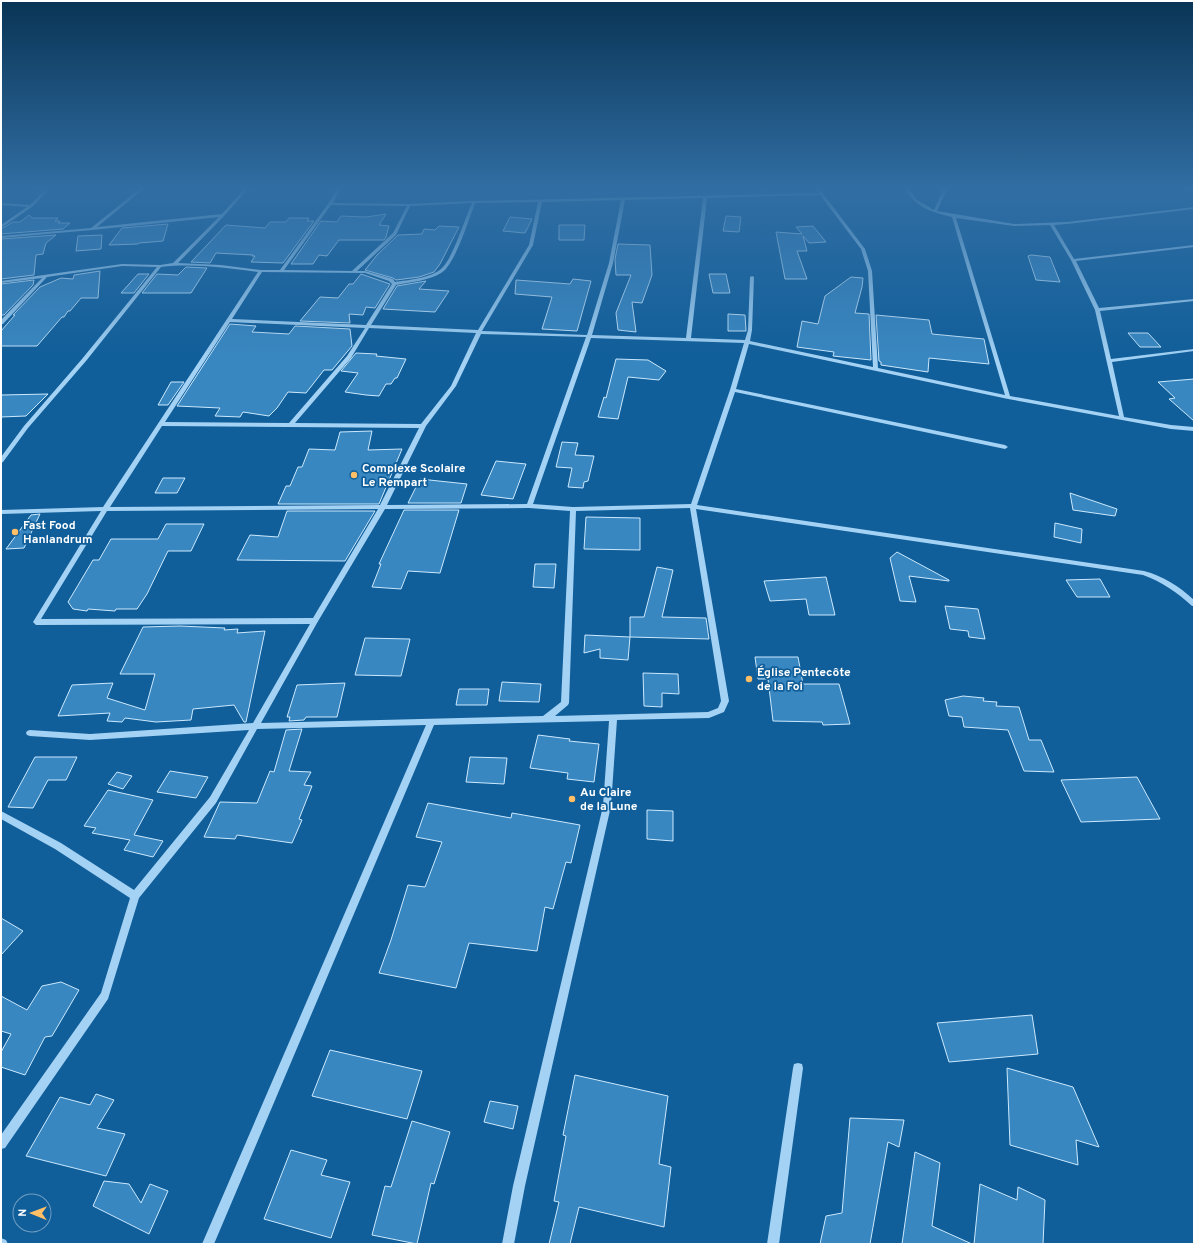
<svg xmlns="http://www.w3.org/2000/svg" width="1195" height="1245" font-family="Overpass,sans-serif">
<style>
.building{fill:#3987c1;stroke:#cbe9fe}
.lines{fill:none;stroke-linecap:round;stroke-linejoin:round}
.minor{fill:#a3d2f4;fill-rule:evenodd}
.major{fill:#f0f8ff;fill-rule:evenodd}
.poi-dot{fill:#ffbf66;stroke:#105e9a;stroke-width:1.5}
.labels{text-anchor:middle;stroke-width:3.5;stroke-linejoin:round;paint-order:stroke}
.poi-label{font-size:12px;font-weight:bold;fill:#fff;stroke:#105e9a;text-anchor:start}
</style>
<rect width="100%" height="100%" fill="#105e9a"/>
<g class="building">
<path d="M386,214L379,225L389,226L386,237L384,240H339L327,256L319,255L313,264H291L321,221L337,222L341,216L366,217Z"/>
<path d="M29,215L32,218H58L55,221H60L58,223H70L63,229L1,234V229L13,222H20Z"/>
<path d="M726,216L741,217L739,232L723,231Z"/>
<path d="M510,217L532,219L525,233L503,231Z"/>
<path d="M289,218H309L307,221H314L283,263L251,262L255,256H252L253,255L216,253L210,263L191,262L226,225L265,228L270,222H286Z"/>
<path d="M168,224L163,241L139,243L138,244L109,245L122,228Z"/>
<path d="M559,225H585L584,240H559Z"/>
<path d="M439,226L459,227L440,264L434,272L419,277L396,280L393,278L365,270L377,255L398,235L422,234L424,229L435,230Z"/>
<path d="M813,226L826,242L809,243L803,236L807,251H797L807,279H785L776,232L802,234L796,227Z"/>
<path d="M56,235L46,243L43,254L36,255L34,275L1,279V239Z"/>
<path d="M102,235L101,249L76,251L78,236Z"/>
<path d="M618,244L650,245L652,275L642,303L632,302L636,332L618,330L616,313L631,275H616L615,259Z"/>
<path d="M1031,255L1050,257L1060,282L1036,280L1028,256Z"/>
<path d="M186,267L207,268L191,293H142L157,274L178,275Z"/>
<path d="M100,271L98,298H81L70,311H68L64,317H62L37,346H1V331L15,315H13L40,287L61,278L73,279L74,275Z"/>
<path d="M138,274H149L134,293H121Z"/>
<path d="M361,274L390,284L375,308L366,307L363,315L349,314L350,323L300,321L320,297L338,298L349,284H353Z"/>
<path d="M709,274H726L730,293H713Z"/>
<path d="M851,277L863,278L862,287L855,313L869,314L871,360L833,356L834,352L797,347L802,321L818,324L825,296Z"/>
<path d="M573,279L591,281L577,331L542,329L552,297L515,294L516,280L570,284Z"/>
<path d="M34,280L33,285L4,315H1V284Z"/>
<path d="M426,281L419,289L449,291L435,312L383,309L397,286Z"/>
<path d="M728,314L745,315L746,331H728Z"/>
<path d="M876,315L929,320L932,334L984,339L989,364L929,358L928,372L881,365V362L879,361Z"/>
<path d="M230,324L256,326L252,332L289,334L295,326L350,329L352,346L332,370H324L306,393L288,392L277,408L269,416L243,412L240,417L215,416L220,408L177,406Z"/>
<path d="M1128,333H1148L1161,347H1140Z"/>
<path d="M356,353L377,354L376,356L406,359L397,378H395L391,384H386L379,396L366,395L345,392L358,373L341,371Z"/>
<path d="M616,359L648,360L666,371L659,380L628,377L618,419L598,417L604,397L606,398Z"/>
<path d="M1194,379V421L1169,399L1175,398L1158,382Z"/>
<path d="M171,382H184L168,405H158Z"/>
<path d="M48,394L26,416L1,417V395Z"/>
<path d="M372,431L368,450L402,449L379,504H278L286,486H290L298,467H302L309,449L335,450L340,432Z"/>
<path d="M562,442L578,443L575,455L594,456L588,481L584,482L583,488L568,487L572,468L556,467Z"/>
<path d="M496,461L526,464L513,499L481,495Z"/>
<path d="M163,478H185L177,493H155Z"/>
<path d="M420,479L467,484L461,503H408Z"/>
<path d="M1070,493L1117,509L1115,516L1073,510Z"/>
<path d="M404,510H459L440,573L408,571L401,589L372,587L381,564H379Z"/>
<path d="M287,511H375L345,561L237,560L250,535L278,537Z"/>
<path d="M40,514L24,548L6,549L31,515Z"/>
<path d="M586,517L640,518V550L584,549Z"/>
<path d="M1055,523L1082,529L1081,543L1054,537Z"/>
<path d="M166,524H204L191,551H168L147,594L137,609H116L115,611L88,609L87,611L73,609L68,602L93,560H99L111,539H158Z"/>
<path d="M897,552L949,580V581L909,576L916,602L900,601L890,558Z"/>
<path d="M535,564H556L554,588L533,587Z"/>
<path d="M657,567L673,570L662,617L706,618L709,639L630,637V617H644Z"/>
<path d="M826,577L835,615H809L806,599L770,601L764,581Z"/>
<path d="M1100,579L1110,597H1077L1066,580Z"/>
<path d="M945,606L978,609L985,639L969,637L968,631L950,629Z"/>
<path d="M180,626L225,628L224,630L238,629L237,633L265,631L246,722H244L234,705L193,709L191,720L156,722L125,718L122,722L107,721L110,713L58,716L72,685L113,683L107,698L145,710L155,674H120L143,627Z"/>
<path d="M585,635L630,637L628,660L600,658V649L584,653Z"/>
<path d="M365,638L410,639L401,676L355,675Z"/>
<path d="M755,657H798L803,684H839L850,724L823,725L822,722L773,721L768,679H758Z"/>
<path d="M643,673L678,674L679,694L662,693V707L644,706Z"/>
<path d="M502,682L541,684L539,702L499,701Z"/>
<path d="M345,683L337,717H306L304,720L289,721L290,717H287L297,685Z"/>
<path d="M459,689H489L487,705H456Z"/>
<path d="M963,696L984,698L983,701L997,702L996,706L1019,707L1029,740H1041L1054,772L1024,771L1008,730L964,727L962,717L949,716L945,700Z"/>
<path d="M302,729L289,771L311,772L304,785L312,786L299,819L302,820L292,843L237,835L235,839L204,837L220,802L257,803L270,771L274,772L286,730Z"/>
<path d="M538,735L570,739L569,741L599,744L594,782L567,779L568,773L530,768Z"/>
<path d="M35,757H77L66,780H48L33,808L8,807Z"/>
<path d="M470,757L507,758L504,784L466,782Z"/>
<path d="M170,771L208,777L196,798L157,792Z"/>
<path d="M117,772L132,776L123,789L108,784Z"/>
<path d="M1137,777L1160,819L1081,822L1061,780Z"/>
<path d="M108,790L153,800L134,835L163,841L153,857L124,850L130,840L92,833L96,828L84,826Z"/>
<path d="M428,803L511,818L512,813L580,825L571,863L566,862L553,909L545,907L537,951L469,943L456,988L379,973L391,940L408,885L425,887L442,842L416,837Z"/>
<path d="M647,810L673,811V841L647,839Z"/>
<path d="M1,918L23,931L1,955Z"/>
<path d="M61,982L79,990L52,1036L45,1037L25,1075L1,1067V1052L11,1034L1,1031V996L27,1010L42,986Z"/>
<path d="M1032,1015L1038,1054L949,1062L937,1023Z"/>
<path d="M330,1050L422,1071L407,1119L312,1096Z"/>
<path d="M1007,1068L1073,1087L1099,1147L1076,1140L1078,1165L1010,1145Z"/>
<path d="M575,1075L668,1096L659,1164L671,1167L664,1227L579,1207L570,1244H549L559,1202L554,1201L566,1136L563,1135Z"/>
<path d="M96,1094L114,1100L97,1128L125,1134L106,1176L26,1156L60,1097L90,1105Z"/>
<path d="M490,1101L518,1106L513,1129L484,1122Z"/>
<path d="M850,1118L904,1120L899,1147L888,1142L870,1244H820L826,1216L842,1213Z"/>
<path d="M412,1121L450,1132L434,1184L431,1183L417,1244L372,1235L385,1186L391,1187Z"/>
<path d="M291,1150L327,1160L321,1175L350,1182L331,1238L264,1219Z"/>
<path d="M915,1152L940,1163L932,1226L972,1244H902Z"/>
<path d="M104,1181L129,1184L141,1203L150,1184L168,1191L149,1234L93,1206Z"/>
<path d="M980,1184L1017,1200L1018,1187L1045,1200L1043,1244H974Z"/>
</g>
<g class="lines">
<g class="minor">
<path d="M33,187H38L48,191L32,207L1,228V225L27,207L1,205V203L30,205L44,191Z"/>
<path d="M142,187H146L97,227L222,214L246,187H250L224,216L178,263L221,265L261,270H280L328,204L338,187H342L333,203L409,204L474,201L819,193L814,187H818L865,249L872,271L878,368L1005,395L952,217C930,212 916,207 903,187H907L917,200L934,210L944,187H948L937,211L1014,224L1067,222L1194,207V209L1067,224L1054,225L1074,259L1194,245V247L1076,261L1099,308L1194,299V301L1100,311L1111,359L1194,349V351L1112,362L1124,417L1171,425L1194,427V431L1171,429L1008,399L749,344L736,389L1005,445L1008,447L1005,449L735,392L697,505L1144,571C1163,576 1179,586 1194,600V606H1192C1177,592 1162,582 1143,575L696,509L729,701L724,712L709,718L617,720L611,806L525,1186L514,1244H502L513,1186L603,806L609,721L434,725L214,1244H202L426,725L257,729L216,803L139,898L108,999L5,1148L1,1149V1135L101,993L130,898L55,849L1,819V811L61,843L134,890L210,797L249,730L90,740L30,736L27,735L26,733L27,731L30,730L90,734L253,723L310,624L36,625L33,622L101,511L1,514V510L103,507L258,272C227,268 193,263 161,267L86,361L28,428L3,462L1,463V457L24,426L82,359L157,267L122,266L47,277L3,324H1V320L42,278L1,283V281L122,264L160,265L173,263L219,217L92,230L1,238V236L91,228ZM820,195L861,249L868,271L873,367L750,341L752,330L754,277L752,276L750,277L748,330L745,340L691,338L707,198ZM703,198L686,338L592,335L613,263L625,200ZM621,200L609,263L587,335L482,331L533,245L542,202ZM538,202L529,245L478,330L371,325L396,285C410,282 428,281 441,273C455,265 469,219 475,203ZM472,203C465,218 453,258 442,268C432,278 408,280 395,282L393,279L365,271H357L396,235L410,206ZM331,205L407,206L393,233L352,271L284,270ZM956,218L1014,226L1050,225L1071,260L1095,310L1119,416L1010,396ZM262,272L365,273L389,281L392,284L366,325L232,319ZM230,322L365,328L347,356L289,423L165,422ZM369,328L476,333L451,386L421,424L295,423L351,358ZM481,334L586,337L527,504L387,505L426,426L456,386ZM591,338L744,343L730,390L691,504L573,507L533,504ZM162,426L419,428L380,505L110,507ZM529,508L570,511L561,702L543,716L261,723L317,623L385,509ZM690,508L721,701L718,708L708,712L555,716L568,705L569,703L576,511ZM378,509L313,618L41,619L107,511Z"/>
<path d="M798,1063L802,1064L803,1068L779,1244H767L793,1068L794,1064Z"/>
<path d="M1,1238L6,1240L8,1244H1Z"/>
</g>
<path class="major" d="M1186,187L1194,188V192Z"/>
</g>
<linearGradient id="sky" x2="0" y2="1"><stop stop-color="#093455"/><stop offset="0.52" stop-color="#316ea3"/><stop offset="1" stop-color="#316ea3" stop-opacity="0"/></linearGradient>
<rect width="1195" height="361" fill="url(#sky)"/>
<g class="poi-dot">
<circle cx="354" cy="475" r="4"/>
<circle cx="15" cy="532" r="4"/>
<circle cx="749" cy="679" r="4"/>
<circle cx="572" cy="799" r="4"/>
</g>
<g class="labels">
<g class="poi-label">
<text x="362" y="472">Complexe Scolaire<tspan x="362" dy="14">Le Rempart</tspan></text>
<text x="23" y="529">Fast Food<tspan x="23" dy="14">Hanlandrum</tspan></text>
<text x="757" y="676">Église Pentecôte<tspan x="757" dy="14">de la Foi</tspan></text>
<text x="580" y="796">Au Claire<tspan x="580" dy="14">de la Lune</tspan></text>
</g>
</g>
<rect width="1195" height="1245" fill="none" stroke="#ffffff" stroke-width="4"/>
<g transform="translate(32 1213) rotate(271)"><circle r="19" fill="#105e9a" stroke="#709ec2"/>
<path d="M0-3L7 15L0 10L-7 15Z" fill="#ffbf66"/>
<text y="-6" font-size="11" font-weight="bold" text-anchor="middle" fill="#ffffff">N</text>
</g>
</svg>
